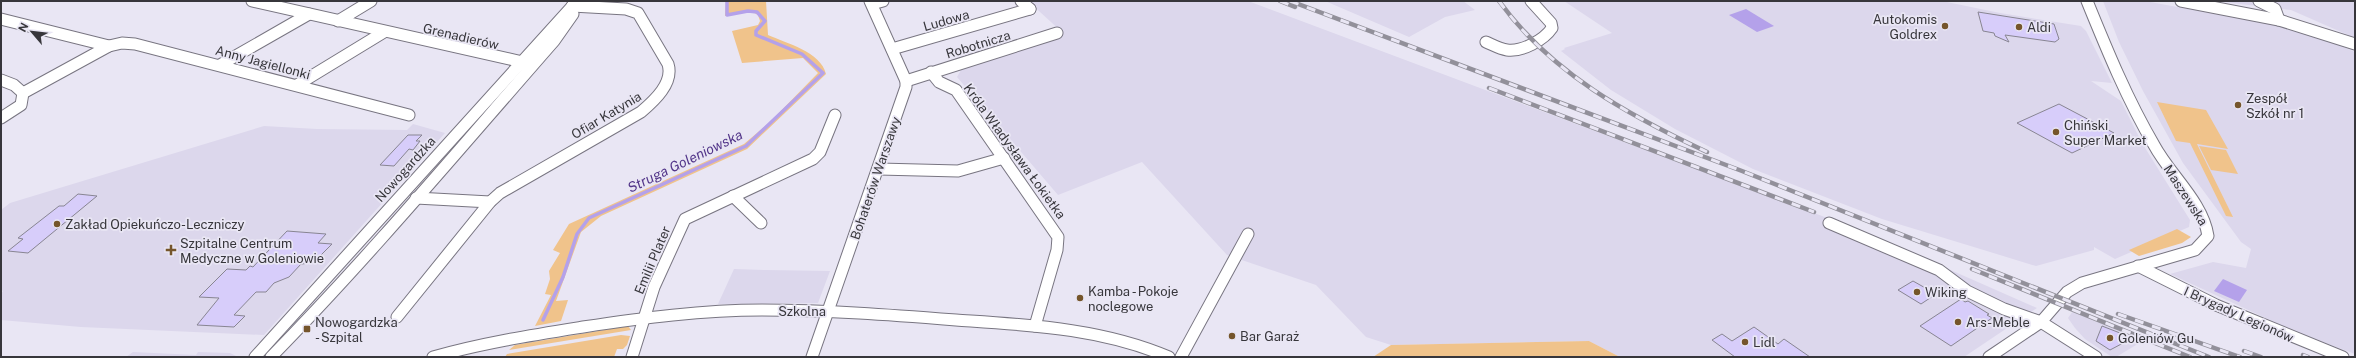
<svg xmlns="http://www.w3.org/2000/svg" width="2356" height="358" font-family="'Public Sans',sans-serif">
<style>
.built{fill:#dcd7ec}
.green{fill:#f0c38b}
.water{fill:#b4a1ea}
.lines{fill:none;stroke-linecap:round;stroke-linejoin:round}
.stream{stroke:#b4a1ea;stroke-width:3.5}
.building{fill:#d7cdfa;stroke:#888592}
.minor-casing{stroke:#787581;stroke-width:13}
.minor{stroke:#fff;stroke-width:11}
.rail-casing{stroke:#92909a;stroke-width:4.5}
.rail{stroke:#e9e6f4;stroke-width:3;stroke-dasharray:9;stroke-linecap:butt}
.poi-dot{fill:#75552b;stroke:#e9e6f4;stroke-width:1.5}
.labels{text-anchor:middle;stroke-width:3.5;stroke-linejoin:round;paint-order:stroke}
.poi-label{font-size:13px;fill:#37363b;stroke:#e9e6f4;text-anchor:start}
.street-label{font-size:13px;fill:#37363b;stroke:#e9e6f4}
.water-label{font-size:14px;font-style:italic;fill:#523589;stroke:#e9e6f4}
</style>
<rect width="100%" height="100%" fill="#e9e6f4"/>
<g class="built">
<path d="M1028,1H1248L1862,231L2037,308L1964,357H1620L1589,341L1391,345L1366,337L1316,285L1227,255L1142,162L1058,195L957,77L961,70L1063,33Z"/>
<path d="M1325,1H1463L1475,10L1445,17L1409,37Z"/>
<path d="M1564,1H1942L2000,13L2081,26L2086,31L2112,83L2091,81L2121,101L2142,143L2190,220L2189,227L2115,259L2094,247V250L2036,266L1882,219L1753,169L1675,129L1611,90L1561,51L1565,49L1564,48L1612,33Z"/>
<path d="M2103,1H2145L2279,26L2327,40L2355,52V354L2296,332L2170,274L2213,262L2246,268L2251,249L2241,242L2183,163L2143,91L2119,42Z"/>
<path d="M2216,1H2355V38L2291,10Z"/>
<path d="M413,124L445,133L264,335L81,327L1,320V294L3,291L1,290V210L10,203L264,126L317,129L407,130Z"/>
<path d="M734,269L766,270L830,271L818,303L718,304Z"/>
<path d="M2073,311L2120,331L2141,342L2116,357H2112L2085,339L2075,328L2068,318Z"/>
<path d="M133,352L196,355L198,352L230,353L238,357H126Z"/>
</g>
<g class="green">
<path d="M726,1H766L768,35C786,43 821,52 826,74L747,149L601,216L581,232L556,301L568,300L561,321L535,326L551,295L545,294L550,279L549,271L560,253L553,250L569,224L744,144L771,121L818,73L803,58L742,63L732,31L758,25L760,21L758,15L751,11L725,16Z"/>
<path d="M2157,102L2206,110L2228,149L2197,144L2233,217L2226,216L2190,143L2176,141Z"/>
<path d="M2199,146L2226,150L2238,174L2211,170Z"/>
<path d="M2177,229L2191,237L2182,243L2139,256L2129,250Z"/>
<path d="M628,326L631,330L509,350L515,345Z"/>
<path d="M621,335L630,336L627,345L623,349H617L614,357H505L507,354Z"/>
<path d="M1589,341L1620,357H1373L1391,345Z"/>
</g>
<g class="water">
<path d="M1746,9L1774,26L1757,32L1729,15Z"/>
<path d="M2223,279L2247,290L2239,302L2214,291Z"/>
</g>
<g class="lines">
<path class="stream" d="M543,320L563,277L577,234L589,218L746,146L823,73L802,54L756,35V31L765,21L757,12L748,11L727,15V1"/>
</g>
<g class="building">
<path d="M1978,12L2054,24L2059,39L2055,42L2005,35L2009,42L1995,36L1994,33L1983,31Z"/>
<path d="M2059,104L2114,133L2072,153L2017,123Z"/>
<path d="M408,135H422L416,141H420L413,150L409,149L394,166L380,165Z"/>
<path d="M78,194L97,196L28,253L8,251L23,239L18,238L59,206H64Z"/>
<path d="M287,231L326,234L318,243L332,244L313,263L301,264L289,277L274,283L266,292H256L234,315L245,316L234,327L197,325L219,298L199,297L227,269L246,270L250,266L253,267Z"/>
<path d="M1913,281L1936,294L1921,304L1898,290Z"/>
<path d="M1961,299L1965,302L1968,301L1989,314L1987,315L1992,318L1951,346L1920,326Z"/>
<path d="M2102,326L2120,333L2118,335L2127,341L2110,350L2096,341Z"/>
<path d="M1754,327L1778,344L1784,339L1810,357H1735L1712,340L1722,334L1732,341Z"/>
</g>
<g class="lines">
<defs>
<g id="minor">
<path d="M252,1L527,63"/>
<path d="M1021,1L1030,9"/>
<path d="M2181,1L2279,20L2355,44"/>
<path d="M2259,1L2275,9L2279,20"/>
<path d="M872,4L883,1"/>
<path d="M1,19L109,46L122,43L135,44L409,115"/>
<path d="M338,21L371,1"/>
<path d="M1486,42C1493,45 1500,49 1507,50C1522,52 1544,40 1552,28L1551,23L1531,1"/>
<path d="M892,49L1030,9"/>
<path d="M220,65L309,14"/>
<path d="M931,72L939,82L956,90L1058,237L1057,250L1035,326"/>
<path d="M1,80L14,85L23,93"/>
<path d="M906,81L1057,33"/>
<path d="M297,85L384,32"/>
<path d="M23,93L109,46"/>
<path d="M1,118L21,105L23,93"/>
<path d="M879,169L958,171L1004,158"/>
<path d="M733,196L761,223"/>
<path d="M416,198L490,202"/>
<path d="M1829,223L1939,270L1967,291L2004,309L2041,322L2096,357"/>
<path d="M2138,266L2216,305L2343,357"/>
<path d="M397,317L490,202L500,193L641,112C654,101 674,83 668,64L638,13L626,9L572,6"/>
<path d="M255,357L577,1"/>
<path d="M271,357C370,256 461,147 554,41L573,14"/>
<path d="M433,357C482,343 533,335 583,327C643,318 702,310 762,310C827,310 892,315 956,320C1029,325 1101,328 1169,357"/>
<path d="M632,357L654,287L685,219L813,159L820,152L835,115"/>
<path d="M812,357L906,87V81L870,1"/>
<path d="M1181,357L1248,234"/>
<path d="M1989,357L2041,322L2067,292L2082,283L2195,250L2208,236C2203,202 2170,175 2154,145C2127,99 2107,50 2087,1"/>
</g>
</defs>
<use href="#minor" class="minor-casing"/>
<use href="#minor" class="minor"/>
<defs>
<g id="rail">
<path d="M1280,1L1295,7"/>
<path d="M1290,1L1742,171L2209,357"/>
<path d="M1499,1C1551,73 1628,115 1707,152"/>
<path d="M1489,88L1814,212"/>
<path d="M1972,269L2190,357"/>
<path d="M2118,314L2240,357"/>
<path d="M2244,351L2261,357"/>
<path d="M2303,355L2308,357"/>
</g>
</defs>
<use href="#rail" class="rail-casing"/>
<use href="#rail" class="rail"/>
</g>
<g class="poi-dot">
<circle cx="1945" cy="26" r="4"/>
<circle cx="2019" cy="27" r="4"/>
<circle cx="2238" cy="105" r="4"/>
<circle cx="2056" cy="132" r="4"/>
<circle cx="57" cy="224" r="4"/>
<path d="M169 244h4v4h4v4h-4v4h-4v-4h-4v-4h4z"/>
<circle cx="1917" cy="292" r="4"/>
<circle cx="1080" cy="298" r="4"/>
<circle cx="1958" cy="322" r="4"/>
<rect x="303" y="325" width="8" height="8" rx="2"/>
<circle cx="1232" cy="336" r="4"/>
<circle cx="2110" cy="338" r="4"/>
<circle cx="1745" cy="342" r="4"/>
</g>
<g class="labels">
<g class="poi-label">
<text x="1937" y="24" text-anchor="end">Autokomis<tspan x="1937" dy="15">Goldrex</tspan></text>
<text x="2027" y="32">Aldi</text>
<text x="2246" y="103">Zespół<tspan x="2246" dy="15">Szkół nr 1</tspan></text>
<text x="2064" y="130">Chiński<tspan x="2064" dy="15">Super Market</tspan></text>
<text x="65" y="229">Zakład Opiekuńczo-Leczniczy</text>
<text x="180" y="248">Szpitalne Centrum<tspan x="180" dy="15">Medyczne w Goleniowie</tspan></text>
<text x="1088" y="296">Kamba - Pokoje<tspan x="1088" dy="15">noclegowe</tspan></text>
<text x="1925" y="297">Wiking</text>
<text x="315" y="327">Nowogardzka<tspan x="315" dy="15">- Szpital</tspan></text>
<text x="1966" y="327">Ars-Meble</text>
<text x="1240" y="341">Bar Garaż</text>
<text x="2118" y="343">Goleniów Gu</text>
<text x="1753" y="347">Lidl</text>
</g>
<g class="street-label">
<text transform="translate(946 20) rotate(-16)" y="5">Ludowa</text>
<text transform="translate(461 36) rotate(13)" y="5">Grenadierów</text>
<text transform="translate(978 44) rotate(-17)" y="5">Robotnicza</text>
<text transform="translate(263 62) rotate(15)" y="5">Anny Jagiellonki</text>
<text transform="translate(606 115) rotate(-31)" y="5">Ofiar Katynia</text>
<text transform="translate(1015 151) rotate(54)" y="5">Króla Władysława Łokietka</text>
<text transform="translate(405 169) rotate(-48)" y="5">Nowogardzka</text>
<text transform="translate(875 178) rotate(-71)" y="5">Bohaterów Warszawy</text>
<text transform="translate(2186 195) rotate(57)" y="5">Maszewska</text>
<text transform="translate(652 260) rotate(-67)" y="5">Emilii Plater</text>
<text x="802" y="316">Szkolna</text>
<text transform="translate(2239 314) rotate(24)" y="5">I Brygady Legionów</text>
</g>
<g class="water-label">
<text transform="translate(685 161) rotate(-26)" y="5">Struga Goleniowska</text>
</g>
</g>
<rect width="2356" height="358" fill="none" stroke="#37363b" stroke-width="4"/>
<g transform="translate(32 32) rotate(298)" stroke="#e9e6f4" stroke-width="3" paint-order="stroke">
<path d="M0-3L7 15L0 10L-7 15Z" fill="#37363b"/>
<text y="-6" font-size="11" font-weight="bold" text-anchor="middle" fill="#37363b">N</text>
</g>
</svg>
